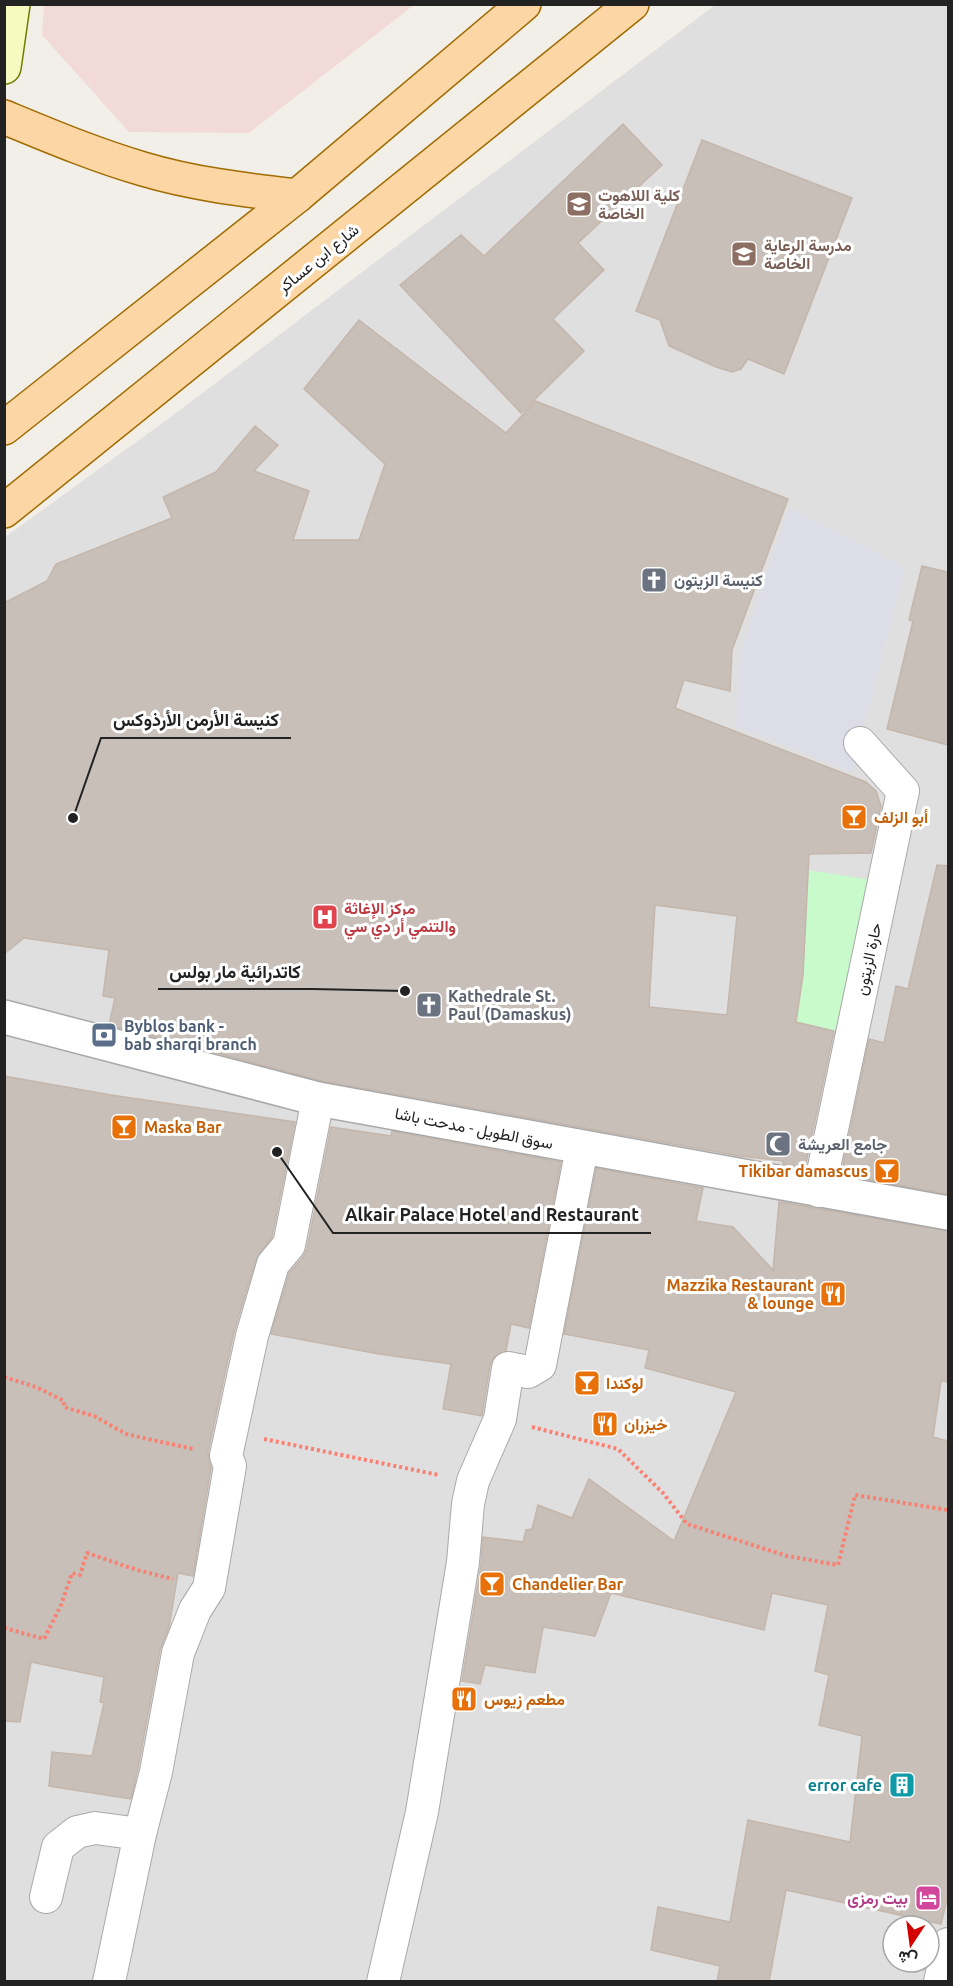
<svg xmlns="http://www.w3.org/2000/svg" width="953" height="1986" font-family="Ubuntu,Vazirmatn,sans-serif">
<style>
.residential{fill:#e0dfdf;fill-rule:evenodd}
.commercial{fill:#f2dad9}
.park{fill:#c8facc}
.plaza{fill:#dddde8}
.building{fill:#c7bfb8;stroke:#c4b6ab;stroke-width:1.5;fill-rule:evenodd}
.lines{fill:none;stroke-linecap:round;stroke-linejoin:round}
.pedestrian-casing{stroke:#a9a9a9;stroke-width:34}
.tertiary-casing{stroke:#a9a9a9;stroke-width:36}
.secondary-casing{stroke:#707d05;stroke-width:36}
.primary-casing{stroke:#a06b00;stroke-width:36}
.path{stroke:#fa8072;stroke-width:4;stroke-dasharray:3 3;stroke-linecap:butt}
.pedestrian{stroke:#fff;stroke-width:32}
.tertiary{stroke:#fff;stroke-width:33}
.secondary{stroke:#f7fabf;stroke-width:33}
.primary{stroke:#fcd6a4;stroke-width:33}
.labels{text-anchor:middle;stroke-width:6;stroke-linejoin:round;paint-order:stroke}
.education-label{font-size:16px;font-weight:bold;fill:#785e54;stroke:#fff;text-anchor:start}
.street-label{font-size:16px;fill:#222;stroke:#fff}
.worship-label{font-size:16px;font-weight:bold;fill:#5b616d;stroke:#fff;text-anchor:start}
.food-label{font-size:16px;font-weight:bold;fill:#c56008;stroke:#fff;text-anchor:start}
.health-label{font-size:16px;font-weight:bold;fill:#be3a42;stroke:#fff;text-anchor:start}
.service-label{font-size:16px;font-weight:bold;fill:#4e5e75;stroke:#fff;text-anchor:start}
.culture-label{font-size:16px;font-weight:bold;fill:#0d838f;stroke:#fff;text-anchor:end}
.hotel-label{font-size:16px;font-weight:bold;fill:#b23c85;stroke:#fff;text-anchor:end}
.leader{fill:none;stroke:#222;stroke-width:2}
.callout-dot{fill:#222;stroke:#fff;stroke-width:2}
.callout-label{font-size:18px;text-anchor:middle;font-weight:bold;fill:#222;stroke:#fff;stroke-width:6;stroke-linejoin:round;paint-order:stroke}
</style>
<rect width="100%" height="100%" fill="#f2efe9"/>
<path class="residential" d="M715,5H948V1981H5L4,538L172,416ZM893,1926H929V1962H893Z"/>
<path class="commercial" d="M44,5V4L414,5L249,133L129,132L42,35Z"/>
<path class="park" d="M808,870L884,882L852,1035L796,1022Z"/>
<path class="plaza" d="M789,508L905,567L852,772L736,726L741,652Z"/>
<g class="building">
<path d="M623,124L662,165L578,243L604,270L553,319L584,351L521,413L400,285L461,235L484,256Z"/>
<path d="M702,140L852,198L784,374L748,359L741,369L732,372L716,367L669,346L660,320L636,311Z"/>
<path d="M359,320L506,433L535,401L788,499L732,650L730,691L684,680L675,708L866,782L876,791L881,806L871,853L809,854L803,975L796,1022L834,1031L805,1168L783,1164V1161L740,1156L322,1081L109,1025L115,998L103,996L109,950L24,938L4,954V603L47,581L56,564L172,518L163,497L216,472L255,426L278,445L254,471L309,491L293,540H359L385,464L304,389ZM655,905L737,916L727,1015L649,1007Z"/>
<path d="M922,566L948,572V745L887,729L913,621L909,620Z"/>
<path d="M937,865L948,866V1194L841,1175L869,1039L884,1043L896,986L908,989Z"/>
<path d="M4,1076L111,1095L295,1122L272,1237L256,1259L234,1332L208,1452L211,1468L193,1576L178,1573L169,1627L160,1650L138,1768L131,1799L49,1786L52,1752L92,1756L104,1703L100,1702L104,1677L31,1662L20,1722L4,1721Z"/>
<path d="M331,1127L391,1136L392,1131L561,1162L529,1328L511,1324L506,1351L495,1356L490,1365L482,1416L443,1409L451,1364L379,1354L271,1334L289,1273L303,1257L307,1249Z"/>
<path d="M596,1168L703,1188L696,1221L733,1227L773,1270L779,1202L948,1231V1382L941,1381L933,1437L948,1441V1895L941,1924L786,1890L769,1982H717L720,1966L651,1950L658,1907L730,1922L748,1820L850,1842L862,1736L819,1725L829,1675L815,1671L828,1605L772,1593L764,1630L611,1593L595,1636L543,1627L535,1673L485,1665L480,1684L462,1681L481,1565L483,1537L523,1542L526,1530L532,1529L538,1505L572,1518L589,1479L674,1541L736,1392L645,1368L649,1350L564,1334Z"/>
</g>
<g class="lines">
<defs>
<g id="pedestrian">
<path d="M819,1191L903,791L860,743"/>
<path d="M46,1897L58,1847L77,1832L95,1828L140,1834"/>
<path d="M109,1982L140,1834L156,1772L178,1653L195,1610L209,1588L230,1466L226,1456L252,1336L273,1264L289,1245L318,1099"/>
<path d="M383,1982L422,1812L463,1562L468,1504L473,1481L500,1419L508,1368L528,1372L540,1365L582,1148"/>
<path d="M940,1982L948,1944"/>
</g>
<path id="tertiary" d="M4,1017L318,1099L948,1213"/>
<path id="secondary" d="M4,67L13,4"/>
<g id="primary">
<path d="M4,117C50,136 95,155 143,169C193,184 245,190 297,196"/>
<path d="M4,428L297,196L524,4"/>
<path d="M4,511L632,4"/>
</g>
</defs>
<use href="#pedestrian" class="pedestrian-casing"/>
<use href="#tertiary" class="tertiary-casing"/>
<use href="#secondary" class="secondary-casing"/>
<use href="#primary" class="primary-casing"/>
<g class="path">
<path d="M4,1377L36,1387L64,1401V1407L94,1416L126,1434L193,1449"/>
<path d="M532,1427L618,1449L663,1493L687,1524L787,1556L838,1565L855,1495L948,1510"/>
<path d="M264,1439L439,1475"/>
<path d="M4,1628L44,1639L61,1605L72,1573L80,1575L87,1553L137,1570L173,1579"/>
<path d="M4,1747H5"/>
</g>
<use href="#pedestrian" class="pedestrian"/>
<use href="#tertiary" class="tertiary"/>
<use href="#secondary" class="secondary"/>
<use href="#primary" class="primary"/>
</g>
<defs>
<symbol id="university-square" viewBox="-11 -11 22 22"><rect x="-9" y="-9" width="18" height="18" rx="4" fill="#8d6e63" stroke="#fff"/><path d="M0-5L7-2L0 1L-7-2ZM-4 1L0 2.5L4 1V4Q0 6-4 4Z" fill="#fff"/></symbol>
<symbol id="school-square" viewBox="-11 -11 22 22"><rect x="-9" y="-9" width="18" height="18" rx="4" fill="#8d6e63" stroke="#fff"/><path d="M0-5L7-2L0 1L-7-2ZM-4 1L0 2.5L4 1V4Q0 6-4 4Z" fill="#fff"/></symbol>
<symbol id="church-square" viewBox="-11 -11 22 22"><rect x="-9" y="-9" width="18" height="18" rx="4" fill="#6b7280" stroke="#fff"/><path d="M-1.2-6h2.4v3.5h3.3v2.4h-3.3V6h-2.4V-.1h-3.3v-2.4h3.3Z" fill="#fff"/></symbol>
<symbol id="bar-square" viewBox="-11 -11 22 22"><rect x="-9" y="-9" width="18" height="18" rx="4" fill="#e8710a" stroke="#fff"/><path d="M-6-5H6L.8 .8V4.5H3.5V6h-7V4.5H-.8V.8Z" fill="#fff"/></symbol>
<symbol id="hospital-square" viewBox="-11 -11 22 22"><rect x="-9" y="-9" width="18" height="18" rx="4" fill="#e0444e" stroke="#fff"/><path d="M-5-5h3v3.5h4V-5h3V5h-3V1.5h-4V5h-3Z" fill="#fff"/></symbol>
<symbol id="bank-square" viewBox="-11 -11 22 22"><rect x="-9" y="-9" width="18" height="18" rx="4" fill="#5c6f8a" stroke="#fff"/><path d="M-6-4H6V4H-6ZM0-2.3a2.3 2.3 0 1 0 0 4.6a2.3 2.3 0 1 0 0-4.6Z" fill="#fff"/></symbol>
<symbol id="mosque-square" viewBox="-11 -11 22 22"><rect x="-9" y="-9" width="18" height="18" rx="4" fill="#6b7280" stroke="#fff"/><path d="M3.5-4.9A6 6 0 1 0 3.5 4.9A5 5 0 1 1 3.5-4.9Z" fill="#fff"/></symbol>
<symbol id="restaurant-square" viewBox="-11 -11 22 22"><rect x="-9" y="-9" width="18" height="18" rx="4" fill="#e8710a" stroke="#fff"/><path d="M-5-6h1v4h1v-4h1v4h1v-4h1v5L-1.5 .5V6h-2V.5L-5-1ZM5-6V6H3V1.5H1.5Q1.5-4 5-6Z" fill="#fff"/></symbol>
<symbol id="building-square" viewBox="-11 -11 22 22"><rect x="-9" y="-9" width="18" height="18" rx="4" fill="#0f9aa8" stroke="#fff"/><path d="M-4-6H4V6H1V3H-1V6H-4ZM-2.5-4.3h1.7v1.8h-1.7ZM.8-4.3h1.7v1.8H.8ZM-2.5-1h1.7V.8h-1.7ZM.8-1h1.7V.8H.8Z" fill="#fff"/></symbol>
<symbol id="hotel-square" viewBox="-11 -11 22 22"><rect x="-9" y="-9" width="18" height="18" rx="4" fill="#d1479c" stroke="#fff"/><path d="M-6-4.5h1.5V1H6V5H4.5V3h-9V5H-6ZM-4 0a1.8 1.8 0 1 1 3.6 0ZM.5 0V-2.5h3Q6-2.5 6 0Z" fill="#fff"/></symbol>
</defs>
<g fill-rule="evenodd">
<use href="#university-square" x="564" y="189" width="30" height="30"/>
<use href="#school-square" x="729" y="239" width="30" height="30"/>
<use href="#church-square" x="639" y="565" width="30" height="30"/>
<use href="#bar-square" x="839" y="802" width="30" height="30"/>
<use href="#hospital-square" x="310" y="902" width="30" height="30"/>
<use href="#church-square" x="414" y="990" width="30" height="30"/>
<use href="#bank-square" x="89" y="1020" width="30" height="30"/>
<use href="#bar-square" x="109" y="1112" width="30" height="30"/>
<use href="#mosque-square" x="763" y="1129" width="30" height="30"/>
<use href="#bar-square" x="872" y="1156" width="30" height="30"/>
<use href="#restaurant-square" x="818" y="1279" width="30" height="30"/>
<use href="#bar-square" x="572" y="1368" width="30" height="30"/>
<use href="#restaurant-square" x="590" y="1409" width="30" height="30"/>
<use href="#bar-square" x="477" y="1569" width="30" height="30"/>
<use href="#restaurant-square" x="449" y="1684" width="30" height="30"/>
<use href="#building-square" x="887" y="1770" width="30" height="30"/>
<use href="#hotel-square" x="913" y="1883" width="30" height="30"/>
</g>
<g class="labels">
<g class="education-label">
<text x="598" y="201">كلية اللاهوت<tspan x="598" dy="18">الخاصة</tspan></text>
<text x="764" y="251">مدرسة الرعاية<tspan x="764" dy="18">الخاصة</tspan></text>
</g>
<g class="street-label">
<text transform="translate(318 258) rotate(-39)" y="6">شارع ابن عساكر</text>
<text transform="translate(868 959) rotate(-78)" y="6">حارة الزيتون</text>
<text transform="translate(474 1128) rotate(11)" y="6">سوق الطويل - مدحت باشا</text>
</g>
<g class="worship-label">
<text x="674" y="586">كنيسة الزيتون</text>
<text x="448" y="1002">Kathedrale St.<tspan x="448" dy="18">Paul (Damaskus)</tspan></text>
<text x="798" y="1150">جامع العريشة</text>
</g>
<g class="food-label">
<text x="874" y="823">أبو الزلف</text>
<text x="144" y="1133">Maska Bar</text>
<text x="868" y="1177" text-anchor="end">Tikibar damascus</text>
<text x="814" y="1291" text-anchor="end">Mazzika Restaurant<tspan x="814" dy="18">&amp; lounge</tspan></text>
<text x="606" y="1389">لوكندا</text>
<text x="624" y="1430">خيزران</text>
<text x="512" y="1590">Chandelier Bar</text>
<text x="484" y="1705">مطعم زيوس</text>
</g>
<g class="health-label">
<text x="344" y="914">مركز الإغاثة<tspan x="344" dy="18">والتنمي أر دي سي</tspan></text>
</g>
<g class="service-label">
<text x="124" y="1032">Byblos bank -<tspan x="124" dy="18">bab sharqi branch</tspan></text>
</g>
<g class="culture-label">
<text x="882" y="1791">error cafe</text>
</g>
<g class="hotel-label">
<text x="908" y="1904">بيت رمزى</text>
</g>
</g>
<path class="leader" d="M73 818L101 738H291M405 991L313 989H158M277 1152L333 1233H651"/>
<g class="callout-dot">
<circle cx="73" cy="818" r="6"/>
<circle cx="405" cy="991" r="6"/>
<circle cx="277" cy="1152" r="6"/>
</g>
<g class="callout-label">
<text x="196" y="726">كنيسة الأرمن الأرذوكس</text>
<text x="235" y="978">كاتدرائية مار بولس</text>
<text x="492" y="1221">Alkair Palace Hotel and Restaurant</text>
</g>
<rect width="953" height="1986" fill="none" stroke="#222222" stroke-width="12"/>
<g transform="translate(911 1944) rotate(193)"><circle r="28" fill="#ffffff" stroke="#a7a7a7" stroke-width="1.5"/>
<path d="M0-4.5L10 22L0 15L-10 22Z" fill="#d40000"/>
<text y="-9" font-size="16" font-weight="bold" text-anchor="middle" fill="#222222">ش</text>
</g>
</svg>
